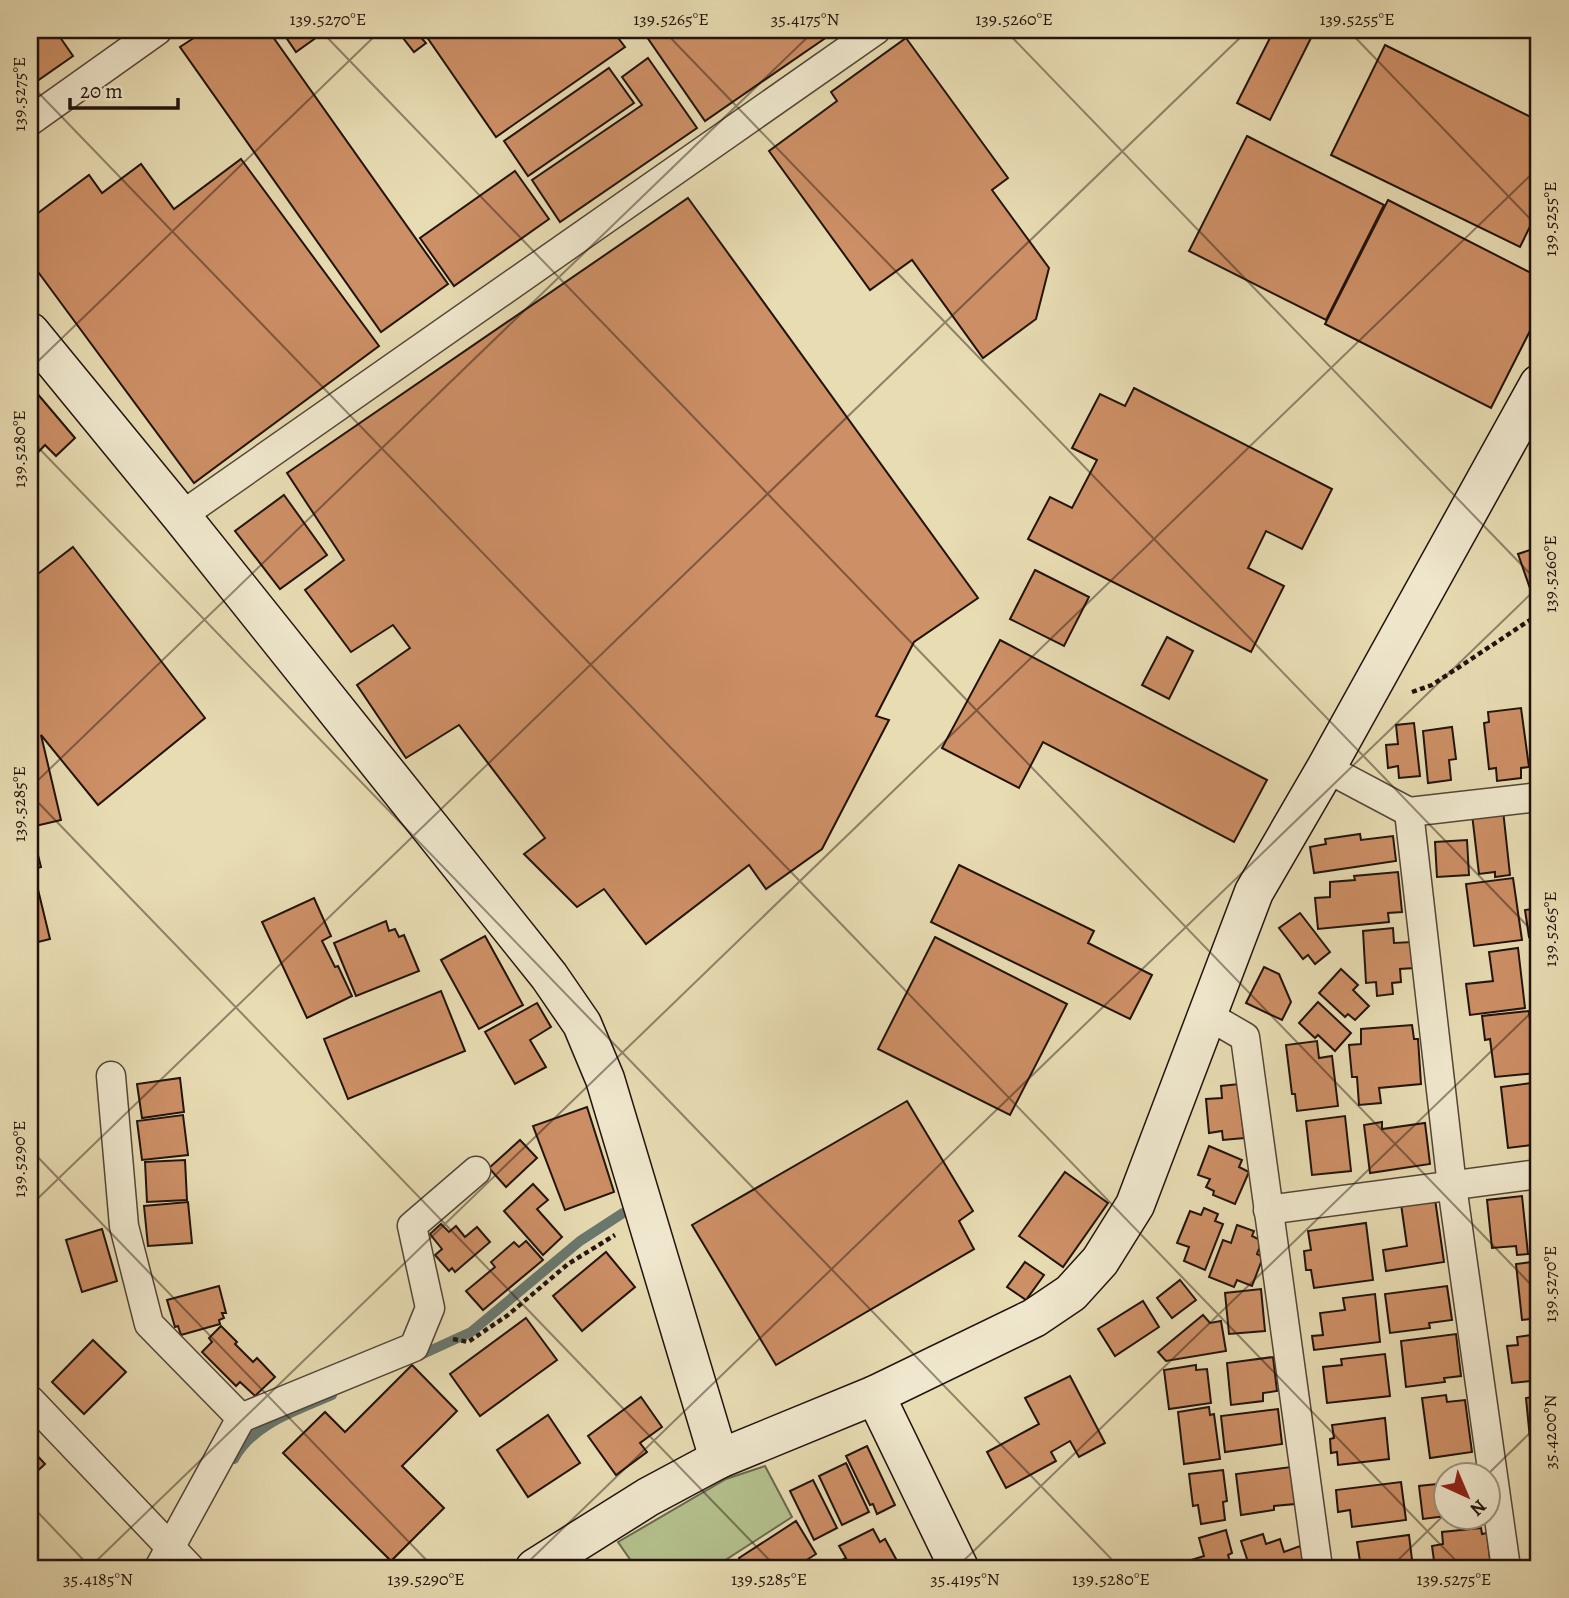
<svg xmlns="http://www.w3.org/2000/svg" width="1569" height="1598" font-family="Alegreya,serif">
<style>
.green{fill:#b4c18e;stroke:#6a6a4e;stroke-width:2}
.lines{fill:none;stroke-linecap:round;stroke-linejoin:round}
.stream{stroke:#68786f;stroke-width:10}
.building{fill:#cd8f66;stroke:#21130e;stroke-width:2}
.street-casing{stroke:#534537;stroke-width:31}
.secondary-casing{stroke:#21130e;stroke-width:41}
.path{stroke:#21130e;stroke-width:4.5;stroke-dasharray:5 3.5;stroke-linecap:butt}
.street{stroke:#f0e8ce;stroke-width:28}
.secondary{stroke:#f0e8ce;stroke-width:38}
.ticks{fill:none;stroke:#21130e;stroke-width:2;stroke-opacity:0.45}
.neatline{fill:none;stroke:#21130e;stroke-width:2.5}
.ticks-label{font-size:18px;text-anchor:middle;fill:#21130e}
</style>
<rect width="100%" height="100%" fill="#e8dcb3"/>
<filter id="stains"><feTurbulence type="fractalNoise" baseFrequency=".00286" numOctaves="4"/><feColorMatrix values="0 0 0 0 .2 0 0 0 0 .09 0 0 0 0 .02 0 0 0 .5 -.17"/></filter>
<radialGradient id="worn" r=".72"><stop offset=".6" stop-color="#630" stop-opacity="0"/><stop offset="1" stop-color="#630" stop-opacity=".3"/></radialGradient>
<path class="green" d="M765,1466L792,1517L713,1568H636L618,1542L726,1479Z"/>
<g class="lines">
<g class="stream">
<path d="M414,1358L471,1332L580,1241L623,1213"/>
<path d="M234,1459C254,1423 296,1411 332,1395"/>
</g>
</g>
<g class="building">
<path d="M30,30H55L73,56L30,86Z"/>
<path d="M206,30H268L448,284L381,332L180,47Z"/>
<path d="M281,30H312L317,37L296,52Z"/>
<path d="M414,30L426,43L414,52L403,38Z"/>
<path d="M422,30H612L625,47L496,137Z"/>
<path d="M642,30H837L705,121Z"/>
<path d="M1274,30H1315L1270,120L1237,103Z"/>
<path d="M906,38L1008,178L992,190L1049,268L1036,319L983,358L912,260L870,290L769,151L837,101L831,92Z"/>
<path d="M1385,45L1539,121V208L1520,247L1331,155Z"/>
<path d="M648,58L697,128L560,222L532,180L642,105L622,77Z"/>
<path d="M609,68L634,103L528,176L504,141Z"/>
<path d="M1247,136L1384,205L1326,320L1189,251Z"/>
<path d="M241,159L379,346L194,483L30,261V219L89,175L102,193L141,164L174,209Z"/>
<path d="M515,171L549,219L454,286L420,238Z"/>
<path d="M688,198L978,598L914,642L876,716L889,720L822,849L766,889L749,865L646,944L604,889L577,907L524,854L545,838L459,725L406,758L357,685L410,648L393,625L351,652L305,590L344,560L287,473Z"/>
<path d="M1388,200L1539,277V313L1491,408L1325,324Z"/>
<path d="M30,385L75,438L56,456L45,445L30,461Z"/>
<path d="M1134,388L1332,489L1302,549L1266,531L1248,568L1284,586L1251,652L1028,539L1050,497L1072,508L1097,460L1072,448L1100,394L1125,406Z"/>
<path d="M284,495L327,555L280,589L235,531Z"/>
<path d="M73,547L205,718L98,805L41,735L61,820L31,827L41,867L33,869L50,939L30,944V580Z"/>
<path d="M1539,547V592L1532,594L1518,554Z"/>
<path d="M1035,570L1089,597L1064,646L1010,619Z"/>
<path d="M1167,637L1193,651L1169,699L1142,685Z"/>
<path d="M1000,640L1267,780L1234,842L1043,742L1019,788L942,748Z"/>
<path d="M1521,708L1529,767L1521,768V778L1497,781L1496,768L1489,769L1484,723L1489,722L1488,712Z"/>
<path d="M1414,723L1420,776L1399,778L1398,766L1388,768L1386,745L1398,744L1396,725Z"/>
<path d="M1452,727L1456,759L1449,760L1451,780L1428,783L1423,731Z"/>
<path d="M1539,801V864L1534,802Z"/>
<path d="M1503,810L1510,875L1495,877V872L1479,874L1472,814Z"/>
<path d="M1360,834L1361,840L1393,836L1396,861L1314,873L1310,847L1326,844L1325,839Z"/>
<path d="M1467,840L1469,875L1437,877L1435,842Z"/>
<path d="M959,865L1094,931L1088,943L1152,975L1130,1019L931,922Z"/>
<path d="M1539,870V904L1532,905L1530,886H1534L1533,871Z"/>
<path d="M1398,872L1402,912L1388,913L1389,922L1318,929L1315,898L1330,897V882L1355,880L1354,876Z"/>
<path d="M1513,878L1522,940L1474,946L1466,884Z"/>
<path d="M314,898L331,936L322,941L335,967L338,966L352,996L307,1018L262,922Z"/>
<path d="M1539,908V935L1529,937L1525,910Z"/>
<path d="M1300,913L1330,952L1315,964L1308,955L1303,959L1279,928Z"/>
<path d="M386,921L389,931L395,929L399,937L404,935L419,971L356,996L334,943Z"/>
<path d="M1393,928L1394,943L1412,942L1414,968L1400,969L1401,982L1392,983L1393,994L1377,996L1376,982L1366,983L1363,931Z"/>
<path d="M485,936L523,1005L479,1029L441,960Z"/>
<path d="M935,937L1067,1004L1010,1115L878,1049Z"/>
<path d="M1518,948L1525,1008L1470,1015L1466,984L1493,981L1489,952Z"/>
<path d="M1264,967L1279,974L1291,1002L1282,1020L1246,1003Z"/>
<path d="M1341,969L1358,985L1353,990L1369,1006L1355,1020L1348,1014L1345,1017L1319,993Z"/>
<path d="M441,991L465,1051L348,1099L324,1039Z"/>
<path d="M1318,1002L1351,1033L1335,1051L1318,1035L1315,1038L1299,1023Z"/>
<path d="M537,1003L551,1027L530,1040L546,1067L515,1084L485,1032Z"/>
<path d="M1529,1011L1536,1073L1495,1077L1490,1039L1485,1040L1482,1016Z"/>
<path d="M1412,1025L1414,1039H1418L1421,1084L1379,1088L1381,1103L1359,1105L1357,1077H1352L1349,1045L1361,1044V1029Z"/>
<path d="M1317,1041L1319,1058L1332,1056L1338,1106L1297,1111L1295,1094H1292L1286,1045Z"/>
<path d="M180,1078L184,1112L142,1118L137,1084Z"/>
<path d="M1539,1082V1144L1508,1148L1501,1087Z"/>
<path d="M1239,1084L1244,1138L1223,1140L1222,1131L1209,1133L1206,1099L1222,1098L1221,1086Z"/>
<path d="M907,1101L973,1211L959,1221L974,1249L776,1365L692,1225Z"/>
<path d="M587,1107L614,1192L565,1210L533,1126Z"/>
<path d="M183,1115L188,1155L142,1160L137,1121Z"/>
<path d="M1345,1116L1351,1171L1312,1175L1306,1121Z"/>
<path d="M1382,1122V1129L1425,1123L1430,1164L1370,1173L1364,1125Z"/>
<path d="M520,1140L537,1158L506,1187L489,1168Z"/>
<path d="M1209,1146L1242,1160L1239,1167L1249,1172L1235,1204L1213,1195L1214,1191L1206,1187L1210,1179L1198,1175Z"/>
<path d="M185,1160L187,1200L147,1202L145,1162Z"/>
<path d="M1065,1172L1108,1203L1063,1267L1019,1236Z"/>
<path d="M533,1184L548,1200L537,1209L562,1237L543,1255L504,1211Z"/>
<path d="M1522,1196L1528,1254L1517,1255L1516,1246L1492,1248L1487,1200Z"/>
<path d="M1435,1199L1444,1262L1386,1271L1383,1250L1407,1246L1401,1204Z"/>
<path d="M188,1202L192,1243L148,1246L144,1206Z"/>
<path d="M1539,1203V1250H1537L1531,1204Z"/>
<path d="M1204,1208L1218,1214L1215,1221L1223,1224L1205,1270L1184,1261L1189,1247L1177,1243L1190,1211L1201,1215Z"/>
<path d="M1366,1223L1373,1280L1314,1288L1311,1270H1306L1304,1251L1311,1250L1308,1231Z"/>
<path d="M441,1224L449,1232L456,1226L465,1237L477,1227L490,1242L455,1272L452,1268L449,1271L435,1255L442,1249L430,1234Z"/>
<path d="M1237,1225L1254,1231L1252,1236L1262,1241L1257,1254L1263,1257L1252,1286L1237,1280L1234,1287L1209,1277L1223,1240L1231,1243Z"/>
<path d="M102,1229L117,1281L82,1292L66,1240Z"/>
<path d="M526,1241L543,1260L483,1310L466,1291L495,1267L491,1262L514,1242L519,1247Z"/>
<path d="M606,1252L635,1287L582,1331L553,1296Z"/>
<path d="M1539,1261V1318L1522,1320L1516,1264Z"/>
<path d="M1025,1262L1044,1275L1026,1300L1007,1287Z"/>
<path d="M1180,1280L1196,1300L1172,1318L1157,1298Z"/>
<path d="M219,1286L226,1313H222L224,1318L219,1320L220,1324L181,1335L178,1326L175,1327L167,1300Z"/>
<path d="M1447,1286L1452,1320L1429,1323L1430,1328L1390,1333L1385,1294Z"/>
<path d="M1261,1289L1265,1331L1229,1334L1225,1293Z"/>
<path d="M1375,1294L1380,1342L1314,1350L1312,1336L1323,1335L1320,1313L1345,1310L1343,1298Z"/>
<path d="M1143,1301L1159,1327L1115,1356L1098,1329Z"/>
<path d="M1203,1315L1210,1323L1221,1321L1226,1351L1166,1361L1158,1352Z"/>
<path d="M526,1318L557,1360L480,1416L450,1374Z"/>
<path d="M221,1326L237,1342L235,1344L253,1362L257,1358L275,1377L255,1396L240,1382L236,1386L202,1352L212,1342L209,1338Z"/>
<path d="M1456,1334L1461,1376L1444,1378L1445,1382L1406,1387L1401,1341Z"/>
<path d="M1539,1334V1380L1512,1383L1507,1346L1518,1345L1517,1337Z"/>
<path d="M93,1340L126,1372L84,1414L52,1382Z"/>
<path d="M1385,1354L1390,1396L1327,1403L1323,1367L1342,1365L1341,1359Z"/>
<path d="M1273,1357L1277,1391L1263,1393V1401L1231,1405L1227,1363Z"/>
<path d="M412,1365L457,1411L402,1466L444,1508L391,1561L283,1453L325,1412L345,1432Z"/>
<path d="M1196,1365V1370L1207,1369L1211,1403L1169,1409L1164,1370Z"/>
<path d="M1070,1376L1105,1443L1079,1457L1070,1441L1051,1452L1056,1461L1006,1488L987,1452L1039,1424L1025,1398Z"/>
<path d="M1446,1395L1447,1402L1465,1400L1472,1452L1430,1458L1422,1398Z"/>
<path d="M1539,1396V1438L1530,1439L1526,1398Z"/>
<path d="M641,1397L662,1427L640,1443L647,1452L616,1475L588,1436Z"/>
<path d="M1209,1407L1210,1415L1214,1414L1220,1459L1184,1464L1178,1412Z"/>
<path d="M1278,1409L1282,1444L1225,1452L1221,1416Z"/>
<path d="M548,1415L580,1463L528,1497L497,1450Z"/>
<path d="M1385,1418L1389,1459L1338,1465L1337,1452L1331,1453L1330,1439L1334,1438L1332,1425Z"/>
<path d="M867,1446L895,1505L877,1514L873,1504L870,1505L846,1456Z"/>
<path d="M30,1448L45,1464L30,1478Z"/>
<path d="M846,1463L869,1512L842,1525L819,1476Z"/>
<path d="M1291,1467L1295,1504L1274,1506V1510L1241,1515L1236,1474Z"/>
<path d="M1223,1470L1227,1501L1223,1502L1225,1520L1201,1524L1198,1505L1193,1506L1189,1474Z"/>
<path d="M1475,1470L1476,1476H1453L1452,1473Z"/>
<path d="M813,1480L837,1528L814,1540L790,1491Z"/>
<path d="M1401,1482L1406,1520L1352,1527L1350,1510L1338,1512L1336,1490Z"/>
<path d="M1446,1483V1516L1423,1519L1419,1486Z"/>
<path d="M796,1521L816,1554L794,1568H745L739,1558Z"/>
<path d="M1481,1528L1482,1534L1487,1533L1491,1568H1435L1432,1546L1443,1544L1442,1532Z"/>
<path d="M873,1529L880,1542L885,1539L901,1568H839L836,1563L846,1558L839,1546Z"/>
<path d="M1226,1530L1232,1553L1228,1555L1232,1568H1184L1182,1563L1204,1556L1199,1538Z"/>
<path d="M1263,1534L1266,1544L1280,1539L1284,1552L1300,1546L1306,1568H1250L1241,1541Z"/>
<path d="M1409,1535L1413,1568H1361L1357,1542Z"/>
<path d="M1090,1560L1093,1568H1062Z"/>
<path d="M1163,1560L1165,1568H1135Z"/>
</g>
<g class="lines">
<defs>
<g id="street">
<path d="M30,121L158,30"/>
<path d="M181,516L876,30"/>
<path d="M1326,768L1409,812L1452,1186L1506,1568"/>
<path d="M1409,812L1539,797"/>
<path d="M1207,1015L1245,1037L1318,1568"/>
<path d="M111,1076L124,1226L149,1324L241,1418L159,1568"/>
<path d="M1268,1210L1539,1174"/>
<path d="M30,1400L190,1568"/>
<path d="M241,1418L414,1347L430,1308L412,1226L476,1171"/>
</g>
<g id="secondary">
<path d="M30,332L181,516L549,976L582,1024L605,1079L719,1459"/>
<path d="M875,1395L959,1568"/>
<path d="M535,1568L648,1497L719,1459L875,1395L1034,1318L1071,1293L1100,1261L1135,1205L1254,892L1326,768L1539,384"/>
</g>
</defs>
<use href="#street" class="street-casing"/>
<use href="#secondary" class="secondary-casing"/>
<g class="path">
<path d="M1412,692L1432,685L1539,614"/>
<path d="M453,1339L468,1342L508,1315L568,1264L615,1235"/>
</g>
<use href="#street" class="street"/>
<use href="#secondary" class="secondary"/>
</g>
<path class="ticks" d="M320,30L1539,1293M663,30L1539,938M1005,30L1539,583M1348,30L1539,228M30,84L1463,1568M30,369L381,30M30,439L1120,1568M30,788L815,30M30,794L777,1568M30,1149L434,1568M30,1206L1248,30M1486,1476L1539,1424M30,1504L91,1568M89,1568L1539,167M522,1568L1539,586M956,1568L1539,1005M1390,1568L1446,1513"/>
<rect width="1569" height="1598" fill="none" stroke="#e8dcb3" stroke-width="77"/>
<g transform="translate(1467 1496) rotate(136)"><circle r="33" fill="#f0e8ce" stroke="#9d9381" stroke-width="2"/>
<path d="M0-5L12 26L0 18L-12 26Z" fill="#8f2418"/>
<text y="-10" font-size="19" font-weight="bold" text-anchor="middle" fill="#21130e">N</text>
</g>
<path d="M70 98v10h108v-10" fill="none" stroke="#21130e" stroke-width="3.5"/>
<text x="80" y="98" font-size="21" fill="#21130e" stroke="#f0e8ce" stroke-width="5" paint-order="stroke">20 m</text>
<rect x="38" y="38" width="1492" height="1522" class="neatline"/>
<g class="ticks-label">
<text x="328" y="25">139.5270°E</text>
<text x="671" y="25">139.5265°E</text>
<text x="805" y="25">35.4175°N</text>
<text x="1014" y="25">139.5260°E</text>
<text x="1357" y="25">139.5255°E</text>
<text transform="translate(19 94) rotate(-90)" y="6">139.5275°E</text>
<text transform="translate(1550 219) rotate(-90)" y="6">139.5255°E</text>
<text transform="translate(19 449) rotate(-90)" y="6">139.5280°E</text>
<text transform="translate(1550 574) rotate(-90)" y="6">139.5260°E</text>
<text transform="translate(19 804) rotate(-90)" y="6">139.5285°E</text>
<text transform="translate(1550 929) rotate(-90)" y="6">139.5265°E</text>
<text transform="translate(19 1159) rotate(-90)" y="6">139.5290°E</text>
<text transform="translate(1550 1284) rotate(-90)" y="6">139.5270°E</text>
<text transform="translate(1550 1432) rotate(-90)" y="6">35.4200°N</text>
<text x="98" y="1585">35.4185°N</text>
<text x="426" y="1585">139.5290°E</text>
<text x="769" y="1585">139.5285°E</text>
<text x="965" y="1585">35.4195°N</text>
<text x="1111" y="1585">139.5280°E</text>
<text x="1454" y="1585">139.5275°E</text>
</g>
<rect width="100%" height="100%" filter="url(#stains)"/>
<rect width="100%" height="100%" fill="url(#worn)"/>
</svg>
